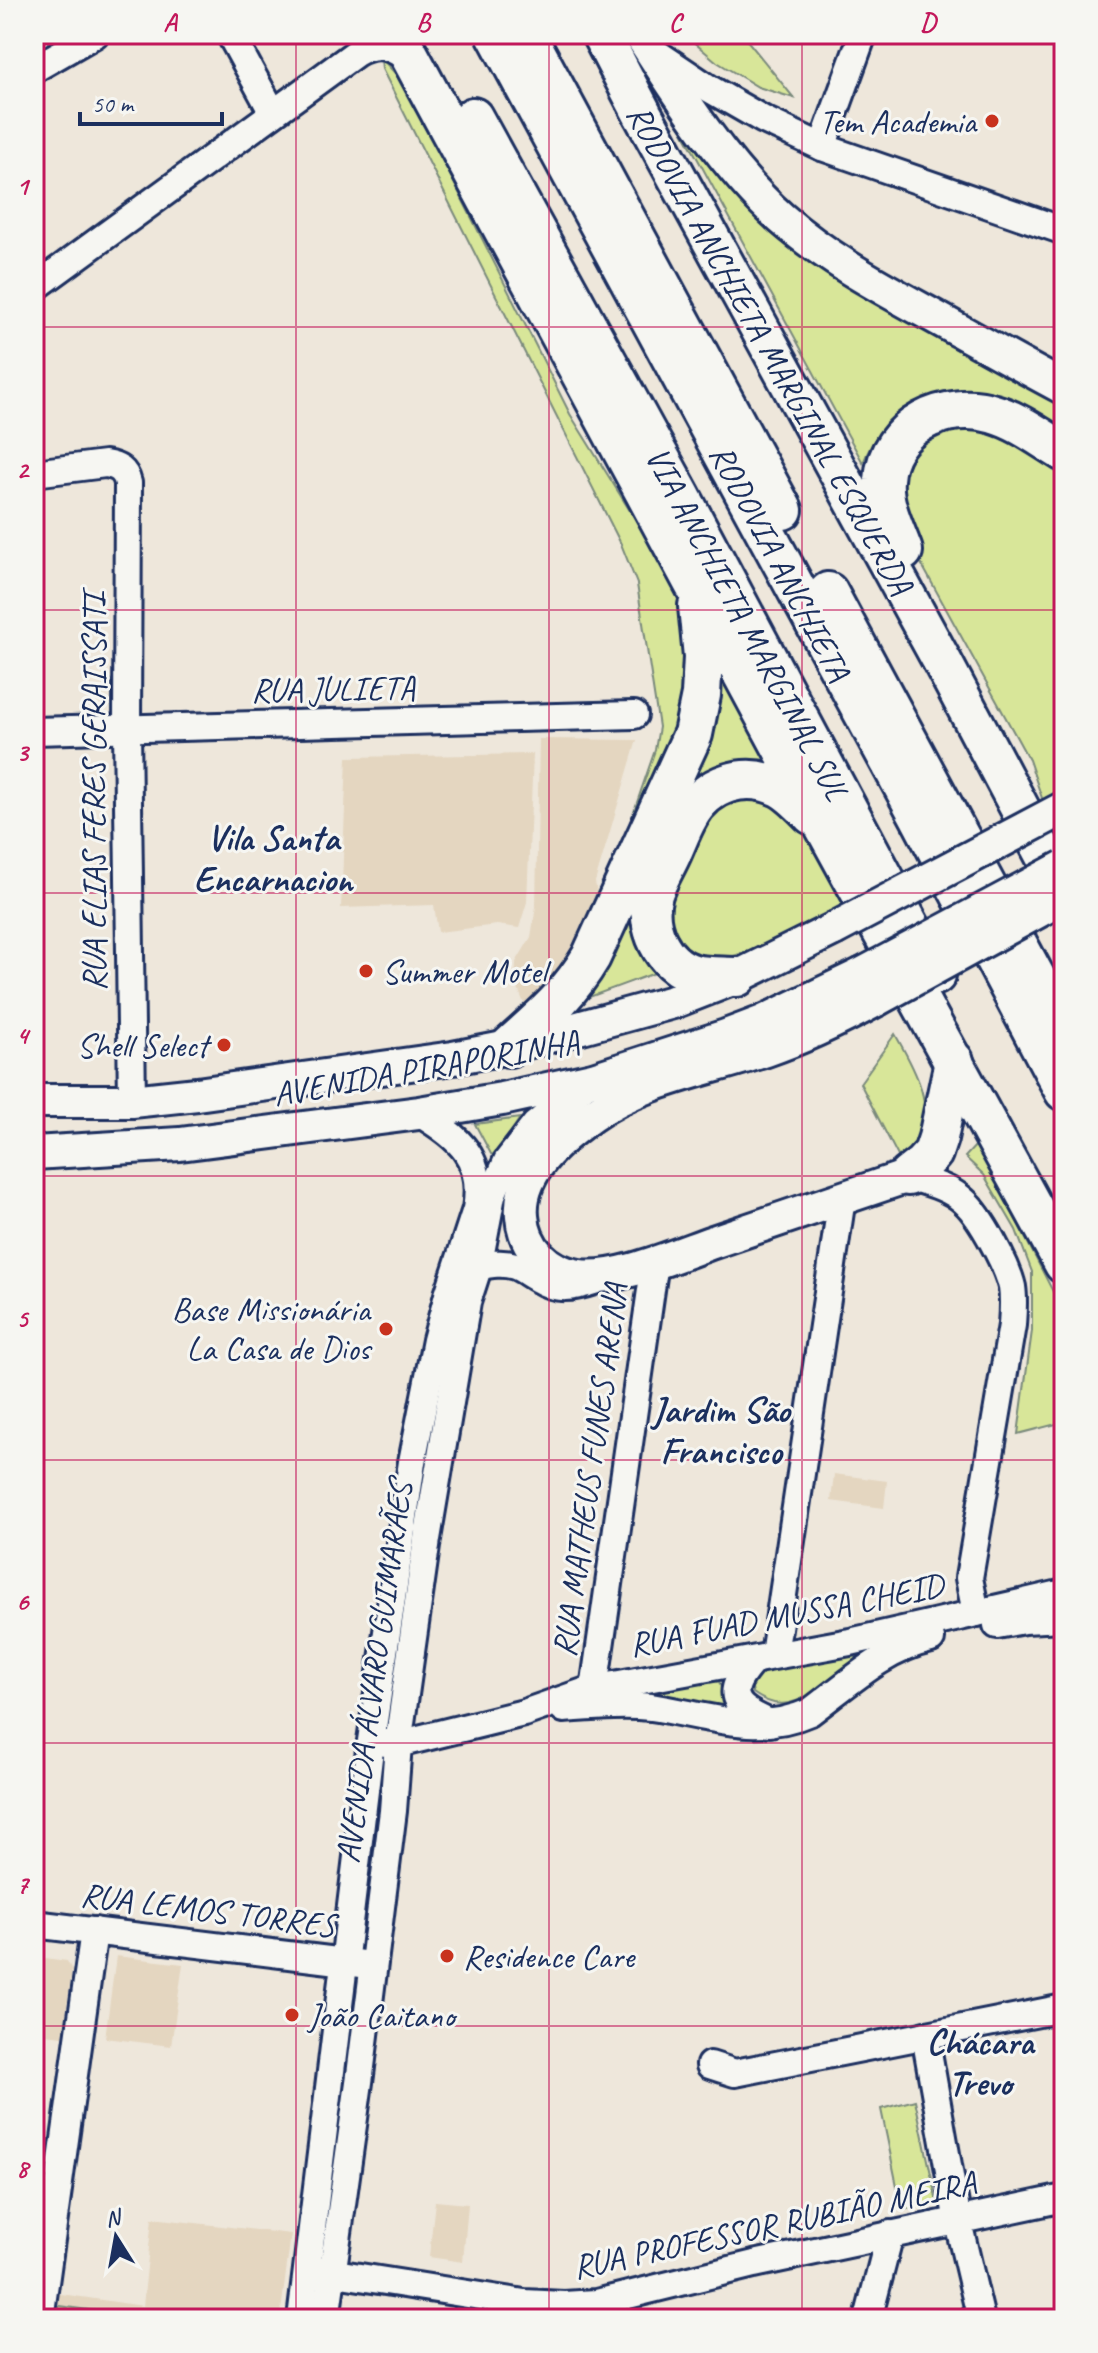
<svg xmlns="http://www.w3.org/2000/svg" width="1098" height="2353" font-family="Caveat,sans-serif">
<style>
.built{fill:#e4d6c0}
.green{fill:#d8e699;stroke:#7a8a7c;stroke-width:2}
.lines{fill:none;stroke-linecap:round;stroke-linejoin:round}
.minor-casing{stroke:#1b2f5e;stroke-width:32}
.major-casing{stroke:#1b2f5e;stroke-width:38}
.highway-casing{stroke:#1b2f5e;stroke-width:44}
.minor{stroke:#f6f6f2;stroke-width:26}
.major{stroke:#f6f6f2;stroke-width:32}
.highway{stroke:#f6f6f2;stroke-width:38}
.major-bridge-casing{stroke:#1b2f5e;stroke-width:38;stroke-linecap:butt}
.major-bridge{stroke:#f6f6f2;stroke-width:32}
.grid{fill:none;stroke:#c2185b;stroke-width:2;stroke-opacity:0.55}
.poi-dot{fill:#c8321e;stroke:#f6f6f2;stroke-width:3}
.labels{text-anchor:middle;stroke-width:6;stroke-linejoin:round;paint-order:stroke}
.poi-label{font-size:34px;fill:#1b2f5e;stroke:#f6f6f2;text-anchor:end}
.street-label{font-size:34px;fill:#1b2f5e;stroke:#f6f6f2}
.neighbourhood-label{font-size:36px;font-weight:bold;fill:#1b2f5e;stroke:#f6f6f2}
.neatline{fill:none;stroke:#c2185b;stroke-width:3}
.grid-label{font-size:26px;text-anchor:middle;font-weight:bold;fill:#c2185b}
</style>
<rect width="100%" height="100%" fill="#eee7db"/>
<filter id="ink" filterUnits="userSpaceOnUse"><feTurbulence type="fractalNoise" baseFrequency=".0125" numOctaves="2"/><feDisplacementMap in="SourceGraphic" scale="16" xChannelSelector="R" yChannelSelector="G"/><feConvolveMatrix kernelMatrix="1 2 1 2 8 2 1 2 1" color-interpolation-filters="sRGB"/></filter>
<g filter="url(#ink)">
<g class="built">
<path d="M539,739L637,740L595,882L600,907L556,985L525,1006L515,981L516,962L531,937L536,906Z"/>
<path d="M533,754L527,902L519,928L497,925L438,932L434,905L341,908L347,757Z"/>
<path d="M834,1474L887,1481L884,1508L831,1501Z"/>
<path d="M116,1956L183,1964L171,2046L105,2038Z"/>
<path d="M45,1958L67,1961L72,1970L63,2036L36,2033Z"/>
<path d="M435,2201L468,2204L463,2262L429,2257Z"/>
<path d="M152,2218L291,2234L280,2319H51L54,2293L143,2306Z"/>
</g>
<g class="green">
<path d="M684,34H742L794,98L758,87L717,62Z"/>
<path d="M381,58L404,83L570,414L671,577L678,599L686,656L683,700L672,752L622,846L655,750L659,727L637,584L621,544L382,69Z"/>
<path d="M645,62L731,186L1064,400V431L905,411C883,424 872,440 863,463Z"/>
<path d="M938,427L995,429L1064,465V792L1044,804L1029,760L905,534L901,453Z"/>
<path d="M719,660L779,767C731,755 723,770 686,797Z"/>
<path d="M771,796L793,808L854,902L759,948L727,958L694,957L676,941L668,906L699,836L714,811L743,798Z"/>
<path d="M638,891L663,970L584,999Z"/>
<path d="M895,1034C914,1068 936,1104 918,1142C914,1149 906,1156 901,1162L860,1083Z"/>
<path d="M520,1118L495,1156L491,1154L475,1124Z"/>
<path d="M977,1144L1064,1313V1422L1018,1434L1032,1331V1272L1016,1230L984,1175L965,1157Z"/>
<path d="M870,1651C848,1667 815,1698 789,1703C775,1706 764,1701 753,1693L751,1684L763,1670Z"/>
<path d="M719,1681L728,1711L632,1692Z"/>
<path d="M915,2100L937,2202L902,2210L881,2109Z"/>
<path d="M59,2306L126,2315V2319H57Z"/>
</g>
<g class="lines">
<defs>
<g id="minor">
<path d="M230,34L273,113"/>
<path d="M655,52L710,89L764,120L822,147L1064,231"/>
<path d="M34,69L95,34"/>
<path d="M822,147L863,34"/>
<path d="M34,288L356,53C378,40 392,47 412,61"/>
<path d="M34,473L105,464C118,466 125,470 128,483L127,729L132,1101"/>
<path d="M34,731L634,715"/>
<path d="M908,1176C927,1182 949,1187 964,1201C981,1216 1007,1265 1012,1287C1014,1300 1013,1312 1012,1325L969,1578L976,1613"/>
<path d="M464,1269C481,1267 498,1260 515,1266C523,1269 530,1275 538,1279C557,1291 573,1288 594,1281"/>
<path d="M997,1625L1024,1620L1064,1618"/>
<path d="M774,1655L842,1198"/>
<path d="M754,1660C724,1693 731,1706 770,1723"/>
<path d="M594,1689L655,1262"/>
<path d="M564,1709C593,1707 622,1704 651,1707C705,1715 756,1736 810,1712C848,1684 884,1649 931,1639"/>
<path d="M386,1743L398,1744L524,1713L592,1689L850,1642L1064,1593"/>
<path d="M34,1924L362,1964"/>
<path d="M925,2035L958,2222L981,2319"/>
<path d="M710,2065L735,2073L1064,2008"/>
<path d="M316,2270L524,2303L564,2305L596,2303L754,2264L1064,2198"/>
<path d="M40,2319L94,1931"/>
<path d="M301,2319L371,1741L412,1462L436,1340L448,1295L476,1209C485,1158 459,1137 419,1113"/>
<path d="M326,2319L360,2075L393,1811L398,1744L427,1539L467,1302L478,1268L492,1195L507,1161L535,1125L590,1081"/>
<path d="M868,2319L890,2234"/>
</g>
<g id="major">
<path d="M640,34C679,95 727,170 781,218C824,256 875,284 924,311C971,337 1017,363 1064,388"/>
<path d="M876,1000C841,1019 804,1037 766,1050C708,1070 642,1080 591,1116C559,1139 518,1172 522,1216C524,1247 547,1272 579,1276C617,1281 676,1255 713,1242C778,1220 843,1198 908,1176"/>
<path d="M34,1101H132L197,1094L453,1058L509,1047L673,1002L737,977L834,929"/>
<path d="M34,1153L180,1144L419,1113L502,1099L593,1079L726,1036L763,1022L861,975"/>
</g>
<g id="highway">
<path d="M398,34L825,828L1064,1264"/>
<path d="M496,34L919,816L1064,1091"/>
<path d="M526,34L783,510"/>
<path d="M601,34L643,115L943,663L1064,892"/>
<path d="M473,117L680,494L936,975"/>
<path d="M903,551C895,529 882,504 884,480C887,426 947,399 994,414C1019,421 1042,439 1064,452"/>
<path d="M828,592L1064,1030"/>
<path d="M737,977C723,976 708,977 694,974C662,965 644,926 653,894C657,881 665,868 671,855C677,842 682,828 689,816C707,783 745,771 779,787C791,793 802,805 812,815"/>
<path d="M509,1047C542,1017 568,996 591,957L693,734L701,695L703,657L698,606"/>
<path d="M908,1176L922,1165L933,1153L938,1138L954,1061"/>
</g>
</defs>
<use href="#minor" class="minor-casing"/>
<use href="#major" class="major-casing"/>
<use href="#highway" class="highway-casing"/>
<use href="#minor" class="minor"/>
<use href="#major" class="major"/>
<use href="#highway" class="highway"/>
<defs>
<g id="major-bridge">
<path d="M834,929L1064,808"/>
<path d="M861,975L1064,867"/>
<path d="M876,1000L1064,897"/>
</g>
</defs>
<use href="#major-bridge" class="major-bridge-casing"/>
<use href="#major-bridge" class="major-bridge"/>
</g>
</g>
<path class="grid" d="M296,34V2319M549,34V2319M802,34V2319M34,327H1064M34,610H1064M34,893H1064M34,1176H1064M34,1460H1064M34,1743H1064M34,2026H1064"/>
<g class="poi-dot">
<circle cx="992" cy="121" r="8"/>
<circle cx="366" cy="971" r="8"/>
<circle cx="224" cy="1045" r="8"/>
<circle cx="386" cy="1329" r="8"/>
<circle cx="447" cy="1956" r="8"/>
<circle cx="292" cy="2015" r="8"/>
</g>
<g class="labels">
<g class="poi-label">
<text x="976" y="133">Tem Academia</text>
<text x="382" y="983" text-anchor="start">Summer Motel</text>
<text x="208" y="1057">Shell Select</text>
<text x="370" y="1321">Base Missionária<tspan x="370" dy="39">La Casa de Dios</tspan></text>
<text x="463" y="1968" text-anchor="start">Residence Care</text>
<text x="308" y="2027" text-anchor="start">João Caitano</text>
</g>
<g class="street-label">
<text transform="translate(771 349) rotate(61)" y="12">RODOVIA ANCHIETA MARGINAL ESQUERDA</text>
<text transform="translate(781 562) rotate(62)" y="12">RODOVIA ANCHIETA</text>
<text transform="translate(748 623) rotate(62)" y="12">VIA ANCHIETA MARGINAL SUL</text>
<text transform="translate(333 688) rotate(-1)" y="12">RUA JULIETA</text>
<text transform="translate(93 792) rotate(-90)" y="12">RUA ELIAS FERES GERAISSATI</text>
<text transform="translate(426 1067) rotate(-10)" y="12">AVENIDA PIRAPORINHA</text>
<text transform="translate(589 1470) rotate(-82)" y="12">RUA MATHEUS FUNES ARENA</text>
<text transform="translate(786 1614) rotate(-11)" y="12">RUA FUAD MUSSA CHEID</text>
<text transform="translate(373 1672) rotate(-82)" y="12">AVENIDA ÁLVARO GUIMARÃES</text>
<text transform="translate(208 1909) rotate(7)" y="12">RUA LEMOS TORRES</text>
<text transform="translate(774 2224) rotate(-12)" y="12">RUA PROFESSOR RUBIÃO MEIRA</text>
</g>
<g class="neighbourhood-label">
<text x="273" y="850">Vila Santa<tspan x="273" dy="41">Encarnacion</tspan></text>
<text x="721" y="1422">Jardim São<tspan x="721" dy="41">Francisco</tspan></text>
<text x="980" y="2054">Chácara<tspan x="980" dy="41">Trevo</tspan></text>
</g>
</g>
<rect width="1098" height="2353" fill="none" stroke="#f6f6f2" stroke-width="88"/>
<g transform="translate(116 2237) rotate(349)" stroke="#f6f6f2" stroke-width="6" paint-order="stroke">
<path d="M0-6L14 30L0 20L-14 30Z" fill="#1b2f5e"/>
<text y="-12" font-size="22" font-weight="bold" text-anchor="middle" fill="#1b2f5e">N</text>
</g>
<path d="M80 112v12h142v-12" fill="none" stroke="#1b2f5e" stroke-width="4"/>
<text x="92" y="112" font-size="24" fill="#1b2f5e" stroke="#f6f6f2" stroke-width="6" paint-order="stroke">50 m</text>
<rect x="44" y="44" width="1010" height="2265" class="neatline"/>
<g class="grid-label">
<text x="170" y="31">A</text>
<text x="423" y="31">B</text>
<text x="675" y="31">C</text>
<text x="928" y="31">D</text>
<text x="22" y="195">1</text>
<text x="22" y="478">2</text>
<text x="22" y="761">3</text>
<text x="22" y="1044">4</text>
<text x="22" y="1327">5</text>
<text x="22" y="1610">6</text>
<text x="22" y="1893">7</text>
<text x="22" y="2177">8</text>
</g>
</svg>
